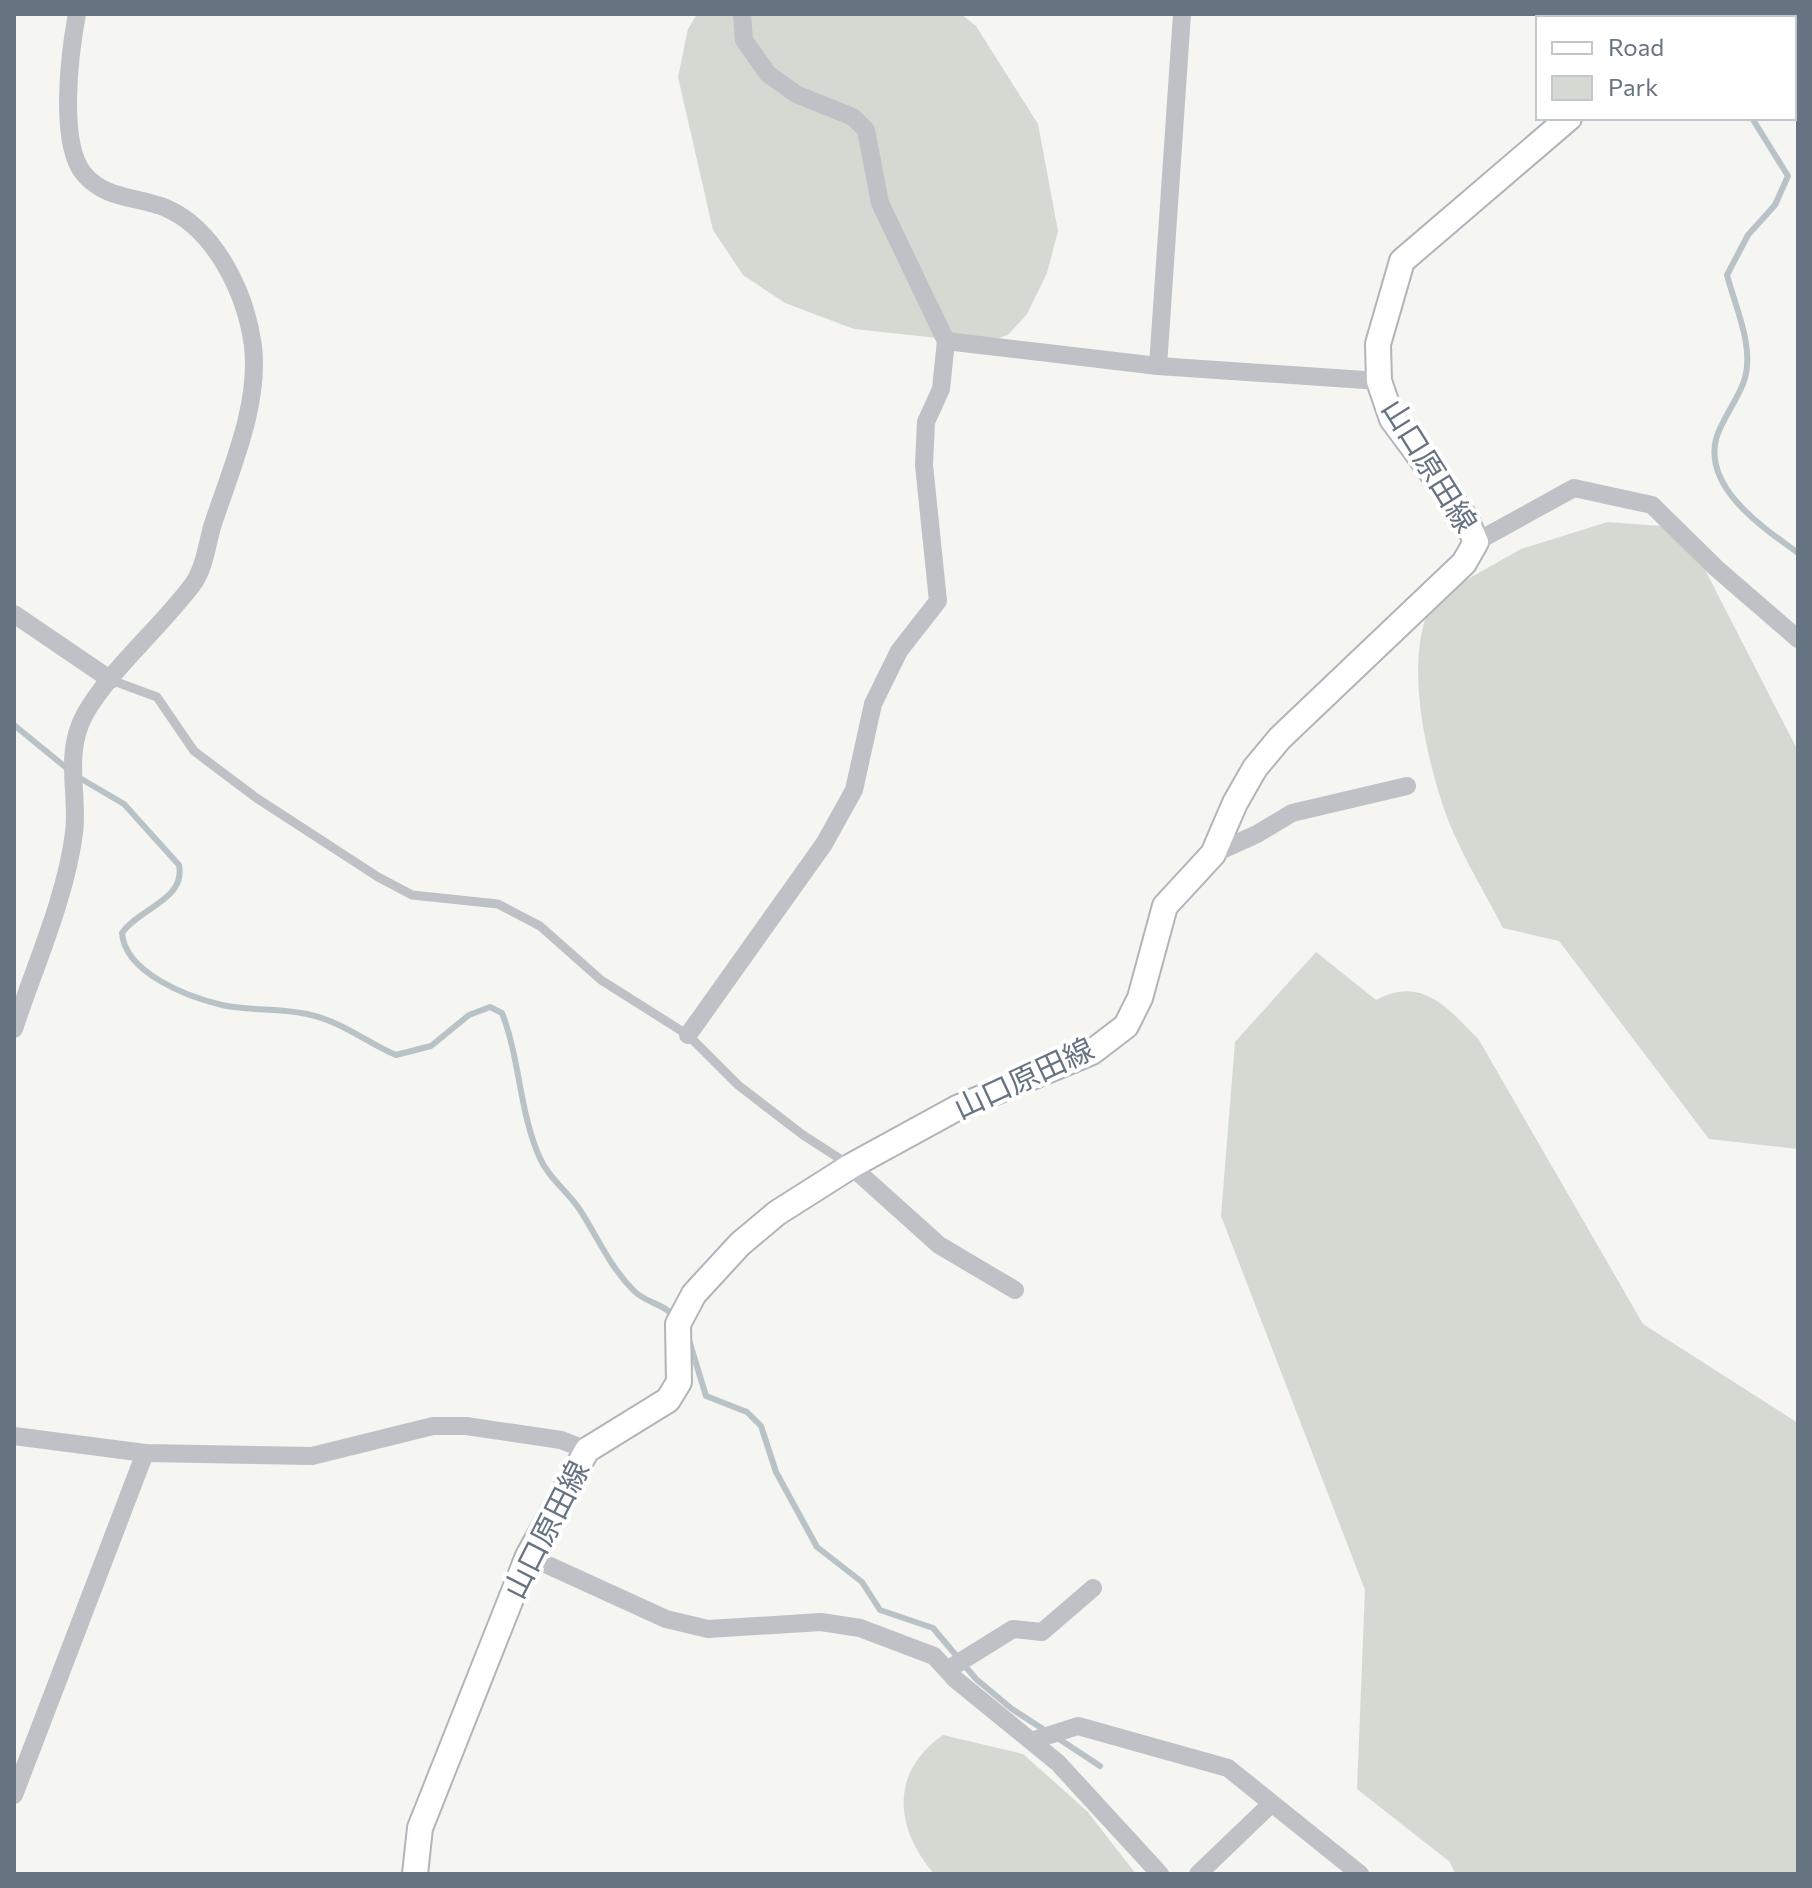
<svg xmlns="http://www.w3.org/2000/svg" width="1812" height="1888" font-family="Commissioner,'Noto Sans JP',sans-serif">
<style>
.green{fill:#d4dad1}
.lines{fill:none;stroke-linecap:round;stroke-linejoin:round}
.stream{stroke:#b8c2c7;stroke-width:6}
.secondary-casing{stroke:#b1b5ba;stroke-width:28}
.service{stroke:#bec1c5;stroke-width:9}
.minor{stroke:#bec1c5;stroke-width:18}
.secondary{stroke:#fff;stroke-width:24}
.labels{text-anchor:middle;stroke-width:8;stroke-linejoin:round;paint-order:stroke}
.street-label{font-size:30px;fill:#667381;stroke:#fff}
</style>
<rect width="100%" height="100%" fill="#f5f5f1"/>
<g class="green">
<path d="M697,14H961L976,26L1038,124L1058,231L1047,273L1027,314L1008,335L984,343L854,329L785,303L743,275L713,230L678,77L688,29Z"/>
<path d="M1608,522L1661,526L1698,556L1798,751V1149L1709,1139L1559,941L1503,928C1483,889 1457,848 1443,806C1425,751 1401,650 1436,597L1521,549Z"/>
<path d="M1316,952L1376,1000C1422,975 1448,1008 1479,1040L1643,1324L1798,1423V1874H1455L1450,1862L1357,1789L1365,1590L1221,1216L1235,1042Z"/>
<path d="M943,1735L1023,1754L1087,1811L1136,1874H934C894,1827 890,1772 943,1735Z"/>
</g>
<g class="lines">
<g class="stream">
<path d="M1745,18L1749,14"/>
<path d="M1752,118L1788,176L1775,205L1748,235L1727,275C1735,306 1754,346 1745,378C1739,399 1722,418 1716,439C1704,489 1764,528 1798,553"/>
<path d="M14,725L69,770"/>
<path d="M78,777L124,804L179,865C186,900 139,908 122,933C125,973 188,997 222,1005C249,1011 279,1008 307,1014C341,1021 366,1042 396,1055L431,1046L469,1015L490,1007L502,1013C520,1059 519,1110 539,1156C548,1178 567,1190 580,1210C598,1238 610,1267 634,1291C646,1303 665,1304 675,1317"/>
<path d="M688,1337L706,1396L747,1412L761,1426L776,1472L817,1547L862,1582L880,1610L933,1628L976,1679L1012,1709L1046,1731"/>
<path d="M1056,1737L1100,1766"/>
</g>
<defs>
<g id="secondary">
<path d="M1712,18L1719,14"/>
<path d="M415,1874L420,1828L528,1556L587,1450L668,1400L679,1382L678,1324L694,1294L740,1244L777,1213L851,1166L957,1108L1092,1052L1126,1026L1140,998L1165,906L1213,854L1235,803L1255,768L1280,738L1464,563L1476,542L1466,519L1392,419L1379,381L1378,344L1402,261L1569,118"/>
</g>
</defs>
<use href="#secondary" class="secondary-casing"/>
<g class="service">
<path d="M1557,18L1558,14"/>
<path d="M111,680L157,697L194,751L255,797L378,877L412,895L498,904L540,926L601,980L688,1035L738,1085L803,1135L848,1164"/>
</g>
<g class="minor">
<path d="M946,341L1158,366L1379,381"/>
<path d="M1158,366L1182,14"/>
<path d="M1476,542L1574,488L1652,505L1716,568L1798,639"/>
<path d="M14,614L111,680"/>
<path d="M1213,854L1257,834L1292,813L1407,786"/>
<path d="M14,1029C34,968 66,897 74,833C79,794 63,754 85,714C110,670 161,627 193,584C204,569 207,545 212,527C230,471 260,406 253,346C246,294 216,230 166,208C137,196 106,200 84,174C58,143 70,51 77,14"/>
<path d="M688,1035L824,844L854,790L873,704L899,651L938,601L924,465L926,422L941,389L946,341L880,203L866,130L853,117L796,94L768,74L744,40L742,14"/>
<path d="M851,1166L939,1245L1015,1290"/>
<path d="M14,1436L145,1453L312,1456L433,1426H466L561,1440L587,1450"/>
<path d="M528,1556L666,1619L708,1629L821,1622L860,1628L934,1656L955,1679L1058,1763L1160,1874"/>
<path d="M947,1670L1013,1629L1042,1632L1093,1588"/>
<path d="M1034,1740L1078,1726L1228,1768L1360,1874"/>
<path d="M14,1795L145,1453"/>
<path d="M1198,1874L1271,1804"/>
</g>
<use href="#secondary" class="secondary"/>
</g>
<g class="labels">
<g class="street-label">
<text transform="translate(1429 466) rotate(58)" y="10">山口原田線</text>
<text transform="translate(1024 1079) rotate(-25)" y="10">山口原田線</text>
<text transform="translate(547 1530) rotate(-63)" y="10">山口原田線</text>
</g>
</g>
<rect width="1812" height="1888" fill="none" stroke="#667381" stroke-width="32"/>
<rect x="1536" y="16" width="260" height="104" fill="#ffffff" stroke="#c2c7cd" stroke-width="2"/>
<rect x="1552" y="42" width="40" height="12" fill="#ffffff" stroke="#c2c7cd" stroke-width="2"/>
<text x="1608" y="56" font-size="24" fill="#667381">Road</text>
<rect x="1552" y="76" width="40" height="24" fill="#d4dad1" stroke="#c2c7cd" stroke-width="2"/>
<text x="1608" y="96" font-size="24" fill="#667381">Park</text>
</svg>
